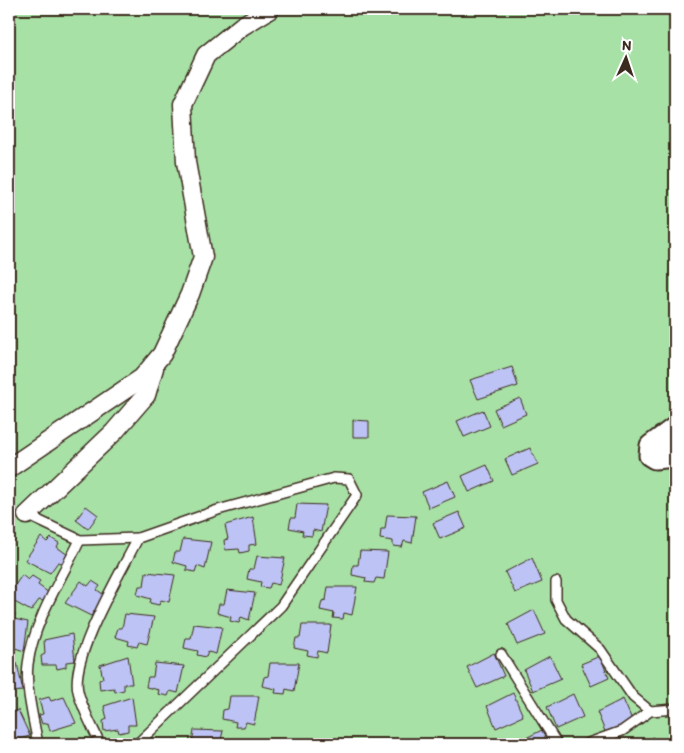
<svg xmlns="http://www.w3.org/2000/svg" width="684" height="753" font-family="Itim,sans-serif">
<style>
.green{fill:#a8e1a6;stroke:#728662}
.building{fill:#bdc3f4;stroke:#3b2a1e}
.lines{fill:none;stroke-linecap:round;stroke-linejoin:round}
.service-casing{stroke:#3b2a1e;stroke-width:12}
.minor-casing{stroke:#3b2a1e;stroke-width:21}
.tertiary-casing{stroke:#3b2a1e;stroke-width:25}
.service{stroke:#fff;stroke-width:9}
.minor{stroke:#fff;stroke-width:18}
.tertiary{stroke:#fff;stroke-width:21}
</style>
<rect width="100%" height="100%" fill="#f2f3fd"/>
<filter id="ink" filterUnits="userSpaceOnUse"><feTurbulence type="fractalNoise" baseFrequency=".02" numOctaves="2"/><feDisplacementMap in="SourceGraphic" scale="10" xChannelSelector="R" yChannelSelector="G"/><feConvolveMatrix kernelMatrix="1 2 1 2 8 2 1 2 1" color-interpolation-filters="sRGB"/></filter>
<g filter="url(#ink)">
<rect class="green" x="9" y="9" width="666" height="735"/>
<g class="building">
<path d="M512,367L518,386L478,399L470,380Z"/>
<path d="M520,398L526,414L501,425L494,409Z"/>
<path d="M483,410L490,426L464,437L457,421Z"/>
<path d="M353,420L369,421V437H353Z"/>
<path d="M530,448L538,464L512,475L505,459Z"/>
<path d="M487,465L494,481L469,492L462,476Z"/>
<path d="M448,481L455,497L429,508L422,492Z"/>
<path d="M297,504L326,505L321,532L313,530L312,536L302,535L303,531L289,528L291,518H295Z"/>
<path d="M86,506L98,515L88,529L76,520Z"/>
<path d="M459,512L466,528L440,539L433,523Z"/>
<path d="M387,515L416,516L412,543L404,541L402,547L393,546V541L380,539L381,529H385Z"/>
<path d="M253,517L257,544L249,545V551L240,553L239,549L225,550L224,540L228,539L225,525Z"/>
<path d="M41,537L47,542L51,538L59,543L57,547L68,555L62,563L58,562L50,573L25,560Z"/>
<path d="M183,539L211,542L205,569L197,566L195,572L186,570L187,566L173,562L175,552H180Z"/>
<path d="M360,551L388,552L384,579L376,578L374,583L365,582L366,578L352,575L353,565H358Z"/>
<path d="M257,556L285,558L279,585L271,583L269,588L260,587L261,582L247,579L249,569H254Z"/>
<path d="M532,558L542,582L515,593L505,572Z"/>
<path d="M146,572L175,575L169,602L161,600L159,605L150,603L151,599L137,595L139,586H144Z"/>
<path d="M22,575L28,580L32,576L40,581L38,585L49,593L43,601L39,600L31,611L9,599V594Z"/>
<path d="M81,581L88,586L92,581L100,586L97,590L109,598L99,605L91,616L65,603Z"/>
<path d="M328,587H357L352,615L344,613L343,619L333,618L334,613L320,610L322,601L326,600Z"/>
<path d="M227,590L255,593L249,620L241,617L239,623L230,621L231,617L217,613L219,604H224Z"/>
<path d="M534,610L545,634L517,645L508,624Z"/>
<path d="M9,613L15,614L14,619L28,622L24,651L9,646Z"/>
<path d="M125,614L154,617L147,644L139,642L137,647L128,645L129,641L115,637L118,628H122Z"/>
<path d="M194,624L222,627L216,654L208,652L206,657L197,655L198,651L184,648L186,638H191Z"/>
<path d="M302,625H331L327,653L318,651L317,657L307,655L308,651L294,648L296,638H300Z"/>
<path d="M72,634L75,661L66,662V667L57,669L56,665H42L41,656L45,654L44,640Z"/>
<path d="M494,653L504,676L477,688L467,667Z"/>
<path d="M128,656L132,684H124V690L115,692L114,688L100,690L99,680L103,678L100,665Z"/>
<path d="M550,656L561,679L533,691L524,670Z"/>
<path d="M600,656L609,678L591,686L581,664Z"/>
<path d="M17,663L23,691L9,692V664Z"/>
<path d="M155,663L184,666L178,693L170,691L168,696L158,694L159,690L146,687L148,677H153Z"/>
<path d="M270,663H299L294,691L286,689L285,694L275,693L276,689L262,686L264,677L268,676Z"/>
<path d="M513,693L523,716L496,728L487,706Z"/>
<path d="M573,694L583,717L556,729L547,707Z"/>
<path d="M230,696H259L254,724L246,722L244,727H235L236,722L222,719L223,710L228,709Z"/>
<path d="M49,697L51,701L64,697L76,723L50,731L48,723L42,724L39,715L43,714L39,700Z"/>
<path d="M132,697L136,725H128V731L119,733L118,729L104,731L103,721L107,719L104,706Z"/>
<path d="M623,699L633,722L606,734L597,712Z"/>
<path d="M18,710L30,736L9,742V713Z"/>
<path d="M194,730L223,731L220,744H187H192Z"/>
<path d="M542,730L548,744H516V743Z"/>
<path d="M675,731V744H674L670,734Z"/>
<path d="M653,737L656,744H639Z"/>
</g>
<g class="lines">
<defs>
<g id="service">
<path d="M27,515L80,540L138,538"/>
<path d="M556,582V600L566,619L600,649L633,697L650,711"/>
<path d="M501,654L557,744"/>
<path d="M38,744C34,722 25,686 28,664C33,623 62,577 80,540"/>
<path d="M100,744C93,727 82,709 78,691C70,656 122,571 138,538L218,510L334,478L349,479L357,495L281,606L137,744"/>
<path d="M586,744L622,731L650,711L675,709"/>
</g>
<g id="minor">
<path d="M9,468L142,378L162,354L190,294L203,257L186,162L183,104L206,55L242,26L270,9"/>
<path d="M27,515L114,432L146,395L154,368"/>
</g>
<path id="tertiary" d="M675,428L651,446L650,455L655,458L675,456"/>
</defs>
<use href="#service" class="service-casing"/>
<use href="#minor" class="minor-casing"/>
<use href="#tertiary" class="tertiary-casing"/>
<use href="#service" class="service"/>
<use href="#minor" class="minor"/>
<use href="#tertiary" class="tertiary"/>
</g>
</g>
<rect width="684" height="753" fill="none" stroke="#fff" stroke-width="30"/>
<rect x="15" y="15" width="654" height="723" fill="none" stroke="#3b2a1e" stroke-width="2" filter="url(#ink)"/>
<g transform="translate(626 58) rotate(3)" stroke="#ffffff" stroke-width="4" paint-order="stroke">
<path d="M0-4L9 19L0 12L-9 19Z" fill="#3b2a1e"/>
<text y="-8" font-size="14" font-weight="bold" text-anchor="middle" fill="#3b2a1e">N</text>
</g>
</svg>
